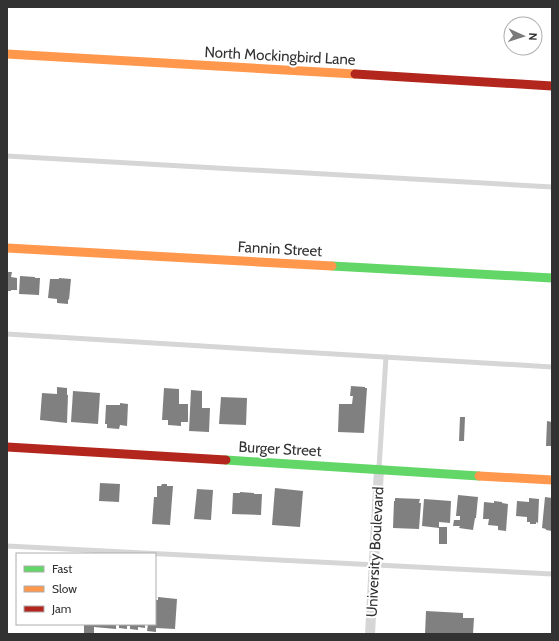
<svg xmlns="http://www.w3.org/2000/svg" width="559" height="641" font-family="Cabin,sans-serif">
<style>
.building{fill:#808080}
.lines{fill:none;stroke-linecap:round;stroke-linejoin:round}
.lane{stroke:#d6d6d6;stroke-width:5}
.street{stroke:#d6d6d6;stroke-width:10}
.fast{stroke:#63d668;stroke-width:9}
.slow{stroke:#ff974d;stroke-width:9}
.jam{stroke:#b3261e;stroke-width:9}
.labels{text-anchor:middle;stroke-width:4;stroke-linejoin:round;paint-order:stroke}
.street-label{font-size:15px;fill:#323232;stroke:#fff}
</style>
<rect width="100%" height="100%" fill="#fff"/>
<g class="building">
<path d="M7,272H12L11,277L17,278V290H11V291H7Z"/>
<path d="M20,276L35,277V278H40L39,295L19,294Z"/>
<path d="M59,278L71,279L69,300L68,299V304L57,303V299L48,298L50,279H59Z"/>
<path d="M351,386L365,387V388H367L364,433L338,432L339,404H352L353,396H350Z"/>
<path d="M57,387L67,388V395H68L67,423L40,420L42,393L57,394Z"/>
<path d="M164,388L179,389V404H188V422H181V426L168,425V420H162Z"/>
<path d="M191,390L202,391V408H210L209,432L189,431Z"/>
<path d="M73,391L100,393L98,424L71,422Z"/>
<path d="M221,397L247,398L246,425L219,424Z"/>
<path d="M120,403L128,404L127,426L120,425L119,429L107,428V424H105L106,405H120Z"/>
<path d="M460,417H465L464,441H459Z"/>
<path d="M547,421L552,422V446H546Z"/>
<path d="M100,483L120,484L119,502L99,501Z"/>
<path d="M162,484H167V486H173L170,525L152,524L154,497H157V486H161Z"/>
<path d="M275,488L303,491L300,527L272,525Z"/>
<path d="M197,489L213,490L211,520L194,519Z"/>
<path d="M240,492L254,493V494H262L261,515L232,514L233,493H240Z"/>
<path d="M458,495L478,497L476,518H475L473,530L459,528L460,526H453L454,520H460V516H456Z"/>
<path d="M545,497L552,498V531L546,530V529L542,528Z"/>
<path d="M395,498L420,499L419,503H421L419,529L393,528L394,501H395Z"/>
<path d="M529,498L539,499L538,523L536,522V524H530V522H527V517L516,516L517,501L529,502Z"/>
<path d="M424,499L451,501L450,523L439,522V527H447V544H439V528L422,526Z"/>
<path d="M494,501L502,502V503L508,504L506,531L498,530V526L488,525L489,519H483L484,502L494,503Z"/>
<path d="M158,597L177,599L175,629L156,628V632L147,631L148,624H155V600H158Z"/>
<path d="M426,611L463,613V618H474L473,634H425Z"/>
<path d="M84,624H116V629L94,627V634H84Z"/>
<path d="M119,624H145V628L138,627V630L130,629V626H127V629L119,628Z"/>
</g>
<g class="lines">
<g class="lane">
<path d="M7,156L552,187"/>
<path d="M7,334L251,349L552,367"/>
<path d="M379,468L386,357"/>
<path d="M7,546L552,574"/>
</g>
<path class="street" d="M370,634L379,469"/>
<g class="fast">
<path d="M332,266L552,278"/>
<path d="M226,460L479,476"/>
</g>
<g class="slow">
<path d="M7,54L355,74"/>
<path d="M7,248L332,266"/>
<path d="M479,476L552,480"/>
</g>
<g class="jam">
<path d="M355,74L552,86"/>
<path d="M7,447L226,460"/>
</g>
</g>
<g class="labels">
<g class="street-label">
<text transform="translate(280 56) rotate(3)" y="5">North Mockingbird Lane</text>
<text transform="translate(280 249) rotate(3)" y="5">Fannin Street</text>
<text transform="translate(280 449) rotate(3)" y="5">Burger Street</text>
<text transform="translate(375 552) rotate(-87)" y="5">University Boulevard</text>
</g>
</g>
<rect width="559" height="641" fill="none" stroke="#323232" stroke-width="16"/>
<rect x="16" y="553" width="140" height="72" fill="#ffffff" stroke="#adadad"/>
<rect x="24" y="566" width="20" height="6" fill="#63d668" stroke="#adadad"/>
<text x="52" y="573" font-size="12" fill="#323232">Fast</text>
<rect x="24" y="586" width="20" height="6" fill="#ff974d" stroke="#adadad"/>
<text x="52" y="593" font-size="12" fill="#323232">Slow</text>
<rect x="24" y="606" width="20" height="6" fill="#b3261e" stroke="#adadad"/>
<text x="52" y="613" font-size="12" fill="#323232">Jam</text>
<g transform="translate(523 36) rotate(93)"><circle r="19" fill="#ffffff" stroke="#adadad"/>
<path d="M0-3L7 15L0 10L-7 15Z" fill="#7a7a7a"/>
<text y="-6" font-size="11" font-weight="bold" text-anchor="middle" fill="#323232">N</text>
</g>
</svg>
